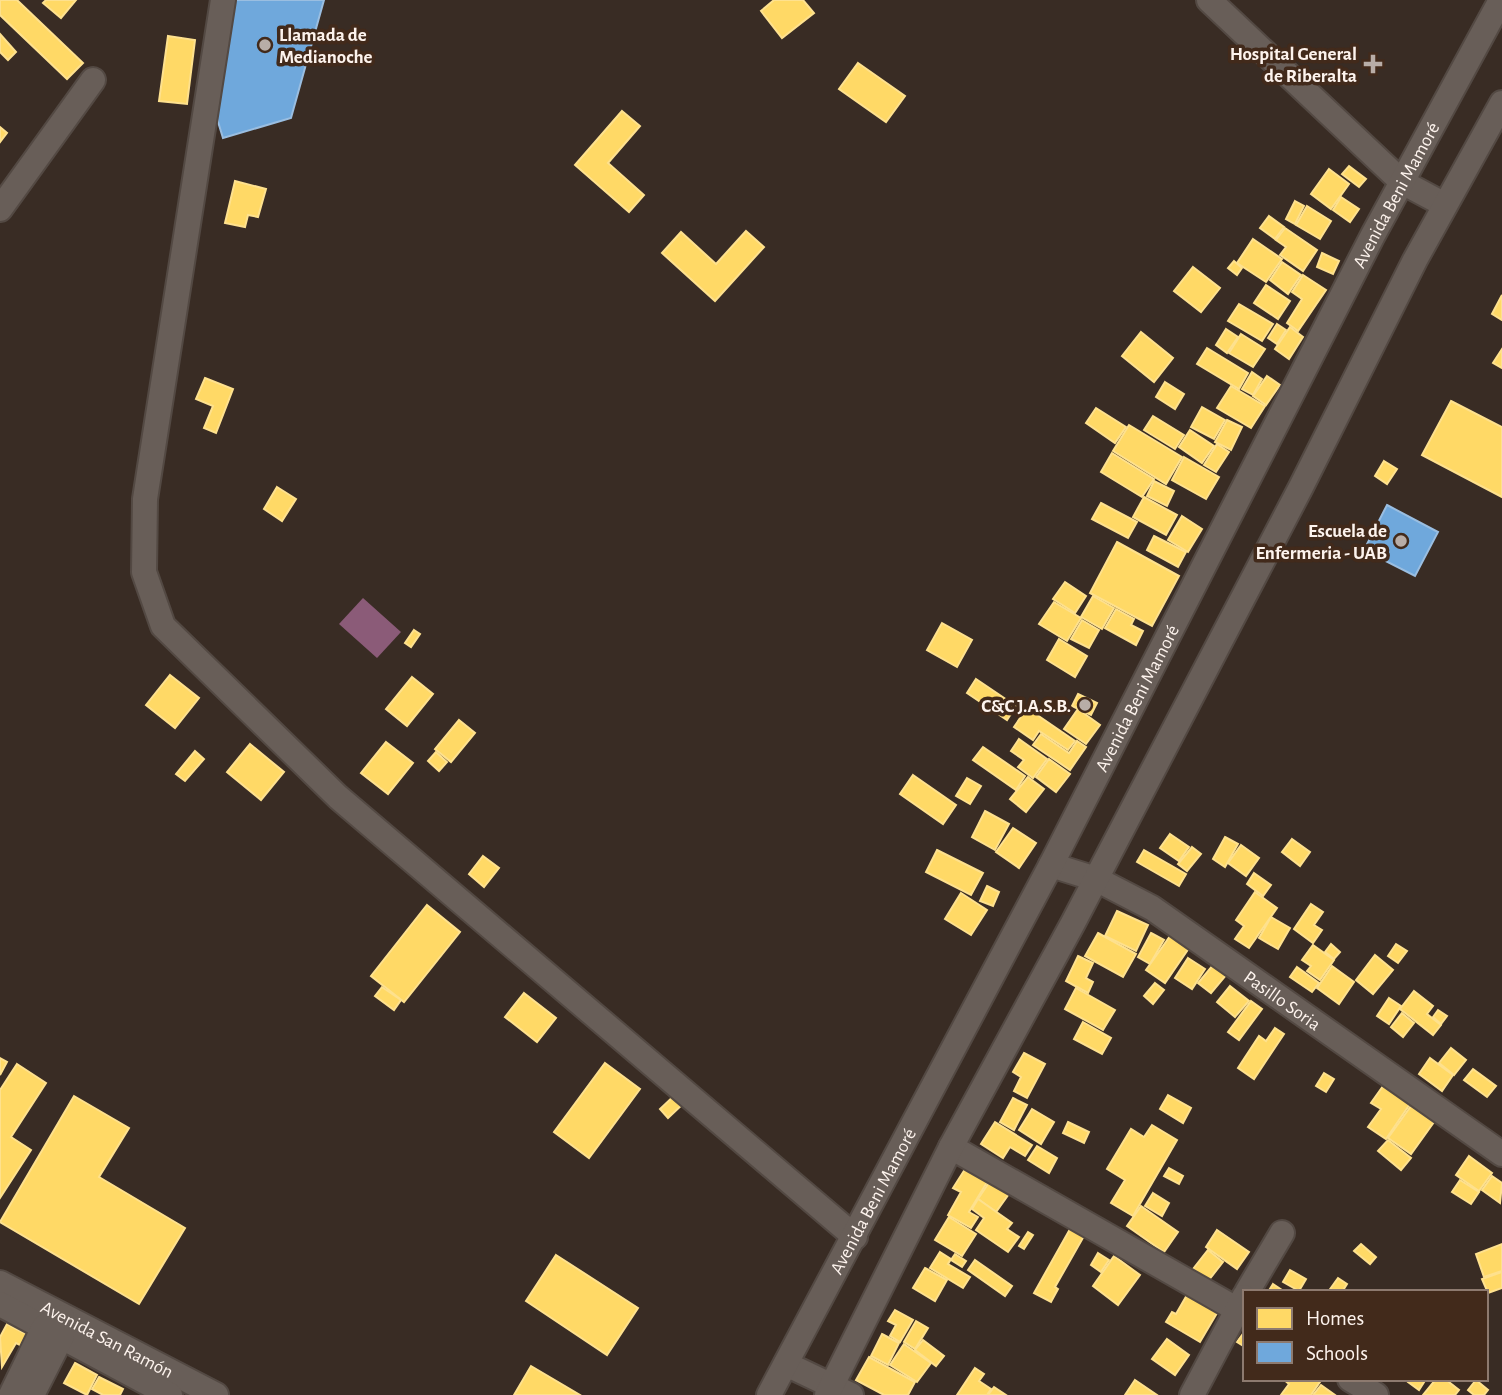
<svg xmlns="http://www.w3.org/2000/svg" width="1502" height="1395" font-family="'Alegreya Sans',sans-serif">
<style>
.water{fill:#8b5b78}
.homes{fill:#ffd966;stroke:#fee18e;stroke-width:2}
.schools{fill:#6fa8dc;stroke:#9abee1;stroke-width:2}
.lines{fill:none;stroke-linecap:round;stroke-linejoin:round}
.minor-casing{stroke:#534943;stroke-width:28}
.minor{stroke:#685e58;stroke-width:24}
.poi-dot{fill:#b8ada7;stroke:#422a1b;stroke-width:2.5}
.labels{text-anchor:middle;stroke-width:7;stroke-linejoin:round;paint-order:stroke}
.poi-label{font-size:19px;font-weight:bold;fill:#fdf3ed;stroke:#422a1b;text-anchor:end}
.street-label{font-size:19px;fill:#fdf3ed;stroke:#422a1b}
</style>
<rect width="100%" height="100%" fill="#392c24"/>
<path class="water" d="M363,598L401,632L377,658L339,624Z"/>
<g class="homes">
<path d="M0,0H17L83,63L67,79L0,15Z"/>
<path d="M46,0H76L61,18L43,3Z"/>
<path d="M774,0H803L814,13L782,38L761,11Z"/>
<path d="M0,34L16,52L8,60L0,52Z"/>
<path d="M168,36L195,40L187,104L159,101Z"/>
<path d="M858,63L905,96L886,122L839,89Z"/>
<path d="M622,111L640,126L608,163L644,195L629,212L575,165Z"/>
<path d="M0,127L7,133L0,142Z"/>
<path d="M1349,166L1366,179L1359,187L1342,174Z"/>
<path d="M1329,169L1349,184L1331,209L1311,194Z"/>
<path d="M235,181L266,189L258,217L248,215L245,227L225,223Z"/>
<path d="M1341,197L1359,209L1350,222L1333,210Z"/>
<path d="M1295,201L1304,206L1295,224L1286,219Z"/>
<path d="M1307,206L1331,221L1320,239L1296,225Z"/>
<path d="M1269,216L1284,227L1275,239L1260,228Z"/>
<path d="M1285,228L1317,250L1303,271L1280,255L1286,247L1276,240Z"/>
<path d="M746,231L764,247L715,301L662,253L681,232L716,264Z"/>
<path d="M1253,239L1282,259L1266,282L1237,263Z"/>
<path d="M1322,253L1339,261L1333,274L1317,267Z"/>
<path d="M1234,261L1242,268L1237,275L1228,268Z"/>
<path d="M1282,262L1301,275L1288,294L1270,280Z"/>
<path d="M1193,267L1220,288L1201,312L1174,291Z"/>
<path d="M1303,275L1326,290L1298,331L1287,323L1302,299L1292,292Z"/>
<path d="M1266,285L1290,301L1278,319L1254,303Z"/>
<path d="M1502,295V320L1492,314Z"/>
<path d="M1239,304L1273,324L1262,341L1228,321Z"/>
<path d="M1277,324L1286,330L1277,344L1268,338Z"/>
<path d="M1290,327L1303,337L1289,359L1275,349Z"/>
<path d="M1226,329L1238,337L1227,353L1216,345Z"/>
<path d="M1141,332L1173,358L1154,382L1122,356Z"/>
<path d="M1241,334L1265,349L1253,367L1229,353Z"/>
<path d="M1207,348L1248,373L1239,389L1197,364Z"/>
<path d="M1502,349V368L1493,363Z"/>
<path d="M1252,372L1262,379L1253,395L1242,389Z"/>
<path d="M1267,376L1280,385L1266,405L1253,396Z"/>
<path d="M205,378L233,389L216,433L204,428L213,406L196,399Z"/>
<path d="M1165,382L1184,394L1175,409L1156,397Z"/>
<path d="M1231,386L1265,406L1251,428L1217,408Z"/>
<path d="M1451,401L1502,427V497L1422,455Z"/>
<path d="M1202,407L1225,420L1214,439L1191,427Z"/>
<path d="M1096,408L1126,427L1115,443L1086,423Z"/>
<path d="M1153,416L1184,435L1175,449L1144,430Z"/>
<path d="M1227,420L1242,427L1231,450L1215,442Z"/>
<path d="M1129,425L1182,457L1166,484L1113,451Z"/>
<path d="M1190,430L1214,446L1202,463L1179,447Z"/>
<path d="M1217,444L1229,452L1216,472L1204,465Z"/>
<path d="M1112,453L1154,479L1142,497L1101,472Z"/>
<path d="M1184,457L1219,477L1206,499L1172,480Z"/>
<path d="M1384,461L1397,469L1387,484L1375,476Z"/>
<path d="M1154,481L1174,491L1167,506L1147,496Z"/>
<path d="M277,487L296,499L282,521L264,509Z"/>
<path d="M1144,497L1177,515L1166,535L1133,517Z"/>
<path d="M1101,503L1137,522L1128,538L1092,519Z"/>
<path d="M1182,516L1202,529L1188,552L1168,540Z"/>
<path d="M1154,536L1186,552L1178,567L1147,550Z"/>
<path d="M1117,542L1179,576L1152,626L1090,593Z"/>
<path d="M1065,582L1086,596L1075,613L1053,599Z"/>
<path d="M1093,596L1114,608L1102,629L1081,617Z"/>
<path d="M1054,602L1081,618L1067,641L1039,624Z"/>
<path d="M1116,609L1134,619L1131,625L1143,631L1136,645L1105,628Z"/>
<path d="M1082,620L1099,630L1089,648L1071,639Z"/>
<path d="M942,623L972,640L957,667L927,650Z"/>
<path d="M414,630L420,634L411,647L405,643Z"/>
<path d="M1059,639L1087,656L1075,677L1047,660Z"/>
<path d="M170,675L199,698L175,728L146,705Z"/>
<path d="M412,677L433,694L407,726L386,709Z"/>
<path d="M976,679L1016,706L1007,720L967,693Z"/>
<path d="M1078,694L1097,703L1091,715L1072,706Z"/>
<path d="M1027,708L1075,741L1068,750L1039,731L1033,740L1014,727Z"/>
<path d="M1078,709L1100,725L1086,744L1064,729Z"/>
<path d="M459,720L475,733L451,762L435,749Z"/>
<path d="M1041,734L1069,753L1077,741L1086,747L1070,770L1033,745Z"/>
<path d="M1019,739L1047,759L1033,778L1018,767L1024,760L1011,751Z"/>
<path d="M386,742L413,763L388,794L361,773Z"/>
<path d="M250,744L284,772L261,800L227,772Z"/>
<path d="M983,747L1025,776L1016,790L973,760Z"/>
<path d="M195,751L204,759L185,781L176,774Z"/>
<path d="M436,752L447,762L439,771L428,761Z"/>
<path d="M1049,759L1070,774L1056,792L1036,777Z"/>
<path d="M913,775L956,805L943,824L900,794Z"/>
<path d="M1028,777L1044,789L1026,812L1010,799Z"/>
<path d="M967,778L981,786L970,804L956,796Z"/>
<path d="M985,811L1009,824L995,850L972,837Z"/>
<path d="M1013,828L1036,843L1019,868L996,852Z"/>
<path d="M1170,834L1189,847L1179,861L1160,848Z"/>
<path d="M1225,837L1238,844L1225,867L1213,859Z"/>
<path d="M1292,839L1310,852L1300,866L1282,852Z"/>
<path d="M1241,845L1259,858L1246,876L1228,863Z"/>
<path d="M1192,847L1201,854L1187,871L1178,864Z"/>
<path d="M937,850L983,873L971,895L926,872Z"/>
<path d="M1144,850L1186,874L1179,886L1137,862Z"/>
<path d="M483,856L499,868L484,887L469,874Z"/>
<path d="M1254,873L1271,885L1263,896L1247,884Z"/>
<path d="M987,886L999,892L993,906L980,901Z"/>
<path d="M1255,892L1277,908L1249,948L1235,939L1244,926L1236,920Z"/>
<path d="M961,893L987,910L971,935L945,919Z"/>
<path d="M1311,904L1323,912L1314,925L1322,930L1313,943L1294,929Z"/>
<path d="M427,905L460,932L404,1002L371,976Z"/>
<path d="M1117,911L1148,925L1136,951L1105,936Z"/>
<path d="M1271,917L1290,928L1278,949L1259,938Z"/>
<path d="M1098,933L1136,954L1123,977L1085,956Z"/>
<path d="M1151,933L1164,940L1150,964L1138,957Z"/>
<path d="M1170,936L1189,948L1165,983L1146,970Z"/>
<path d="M1331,944L1340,952L1334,959L1325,952Z"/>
<path d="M1396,944L1407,951L1398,963L1388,956Z"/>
<path d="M1313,945L1334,960L1320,980L1307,971L1311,966L1302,960Z"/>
<path d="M1375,955L1393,970L1373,994L1356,980Z"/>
<path d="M1078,956L1093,963L1086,978L1093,982L1088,993L1066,981Z"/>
<path d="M1188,958L1205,969L1192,989L1175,978Z"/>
<path d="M1214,964L1227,974L1211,993L1198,983Z"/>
<path d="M1332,966L1354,982L1339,1004L1317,988Z"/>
<path d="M1297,967L1319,983L1312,992L1290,977Z"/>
<path d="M1155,983L1164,990L1153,1004L1144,996Z"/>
<path d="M1230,986L1249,1001L1235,1017L1217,1002Z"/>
<path d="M382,987L401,1000L394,1010L375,996Z"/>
<path d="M1076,988L1115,1010L1103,1030L1065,1009Z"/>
<path d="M1414,991L1433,1006L1427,1014L1441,1025L1433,1035L1400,1009Z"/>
<path d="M524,993L556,1018L537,1042L505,1017Z"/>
<path d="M1389,998L1401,1006L1389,1024L1377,1016Z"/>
<path d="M1251,1001L1262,1009L1239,1040L1228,1032Z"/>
<path d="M1438,1010L1447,1016L1441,1024L1433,1017Z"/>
<path d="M1402,1013L1414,1023L1403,1037L1391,1027Z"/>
<path d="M1083,1022L1111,1038L1102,1054L1074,1039Z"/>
<path d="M1275,1028L1284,1034L1254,1079L1238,1068L1259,1036L1266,1041Z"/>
<path d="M1451,1048L1466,1060L1454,1075L1439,1063Z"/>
<path d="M1024,1053L1045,1064L1027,1098L1014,1091L1021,1077L1013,1072Z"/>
<path d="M0,1058L7,1062L0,1075Z"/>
<path d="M1430,1058L1453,1075L1442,1091L1419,1074Z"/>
<path d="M605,1063L640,1089L589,1158L554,1132Z"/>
<path d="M17,1064L46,1083L11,1137L31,1150L0,1198V1090Z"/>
<path d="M1473,1069L1496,1086L1487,1097L1464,1080Z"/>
<path d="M1324,1073L1334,1079L1326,1092L1316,1086Z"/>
<path d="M1383,1086L1410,1104L1386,1139L1368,1127L1381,1109L1371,1103Z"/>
<path d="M676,1094L684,1103L668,1118L660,1109Z"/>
<path d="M1168,1095L1191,1108L1183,1123L1160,1109Z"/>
<path d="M74,1096L129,1128L99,1177L185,1228L139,1304L0,1222Z"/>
<path d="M1013,1098L1027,1105L1014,1130L1000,1122Z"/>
<path d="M1411,1106L1434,1122L1411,1154L1388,1138Z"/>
<path d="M1032,1109L1054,1122L1041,1144L1019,1130Z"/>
<path d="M995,1122L1032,1145L1025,1156L1010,1147L1003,1158L981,1144Z"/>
<path d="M1068,1122L1089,1132L1084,1143L1063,1133Z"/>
<path d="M1152,1125L1177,1140L1133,1216L1111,1203L1125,1180L1107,1169L1131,1129L1144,1137Z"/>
<path d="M1388,1140L1411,1158L1401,1170L1378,1151Z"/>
<path d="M1037,1146L1057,1158L1049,1173L1028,1160Z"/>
<path d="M1469,1156L1492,1173L1479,1191L1456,1175Z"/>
<path d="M967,1166L989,1179L969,1212L978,1217L971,1228L948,1215L961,1192L953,1188Z"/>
<path d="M1169,1168L1183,1176L1179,1184L1164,1176Z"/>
<path d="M1492,1176L1502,1183L1500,1203L1482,1190Z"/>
<path d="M992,1178L1011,1191L996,1212L978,1199Z"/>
<path d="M1460,1180L1479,1192L1471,1204L1452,1192Z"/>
<path d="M1153,1193L1169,1203L1162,1216L1145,1206Z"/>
<path d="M978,1199L1012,1223L1007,1229L1019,1237L1008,1252L976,1230L984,1218L972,1209Z"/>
<path d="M1141,1206L1178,1232L1164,1252L1127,1226Z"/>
<path d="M949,1217L976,1234L962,1256L935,1240Z"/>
<path d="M1070,1229L1084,1236L1055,1287L1058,1289L1051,1302L1034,1293Z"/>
<path d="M1217,1230L1249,1252L1237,1269L1206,1247Z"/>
<path d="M1028,1232L1033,1235L1024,1249L1019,1246Z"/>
<path d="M1361,1244L1376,1257L1370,1264L1354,1251Z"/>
<path d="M1502,1244V1271L1484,1277L1476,1254Z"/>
<path d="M1208,1250L1223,1262L1208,1281L1193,1269Z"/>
<path d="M940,1252L951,1259L948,1264L970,1277L963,1288L930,1268Z"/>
<path d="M1098,1253L1109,1260L1101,1272L1091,1265Z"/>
<path d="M955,1254L966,1261L962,1267L951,1260Z"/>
<path d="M556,1255L638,1308L607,1355L526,1301Z"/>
<path d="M1114,1256L1140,1275L1118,1305L1093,1286Z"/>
<path d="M975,1260L1012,1286L1005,1296L968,1270Z"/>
<path d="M925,1268L947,1280L935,1301L913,1288Z"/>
<path d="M1290,1270L1306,1279L1299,1291L1283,1282Z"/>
<path d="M1502,1272V1288L1488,1293L1482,1279Z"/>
<path d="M1338,1278L1347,1284L1342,1292H1328Z"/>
<path d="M1273,1284L1285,1292H1268Z"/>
<path d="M1187,1295L1217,1313L1200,1342L1166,1322L1172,1312L1176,1314Z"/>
<path d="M895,1310L913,1320L900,1342L890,1336L896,1325L888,1321Z"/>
<path d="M916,1321L928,1328L915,1349L904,1342Z"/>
<path d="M7,1324L28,1335L22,1346L16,1343L2,1367L0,1337Z"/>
<path d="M1245,1331V1347L1237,1342Z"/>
<path d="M882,1334L899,1343L888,1365L871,1356Z"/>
<path d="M1167,1339L1189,1355L1175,1375L1152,1359Z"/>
<path d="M923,1340L944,1356L936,1366L915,1350Z"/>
<path d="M904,1344L931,1363L917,1382L890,1365Z"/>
<path d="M869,1357L915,1382L908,1395H884L856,1380Z"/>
<path d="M75,1363L97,1375L87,1395L64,1383Z"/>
<path d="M531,1366L580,1395H514Z"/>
<path d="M975,1368L984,1374L979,1381L991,1389L987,1395H957Z"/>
<path d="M99,1377L123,1389L120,1395H103L92,1389Z"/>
<path d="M1283,1379H1322L1311,1395H1281L1289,1384Z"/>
<path d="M1410,1379H1426L1419,1390L1408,1382Z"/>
<path d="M1436,1379H1445L1459,1390L1455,1395H1423Z"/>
<path d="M1135,1380L1157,1395H1125Z"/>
<path d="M1476,1380L1488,1390L1484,1395H1474L1468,1390Z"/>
<path d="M1321,1385L1335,1395H1313Z"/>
<path d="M994,1387L1006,1395H988Z"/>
</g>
<g class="schools">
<path d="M231,0H324L291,118L223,138L208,89Z"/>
<path d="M1387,505L1438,532L1415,576L1364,550Z"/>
</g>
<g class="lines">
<defs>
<g id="minor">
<path d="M223,0L145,499L144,572L163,626L338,797L855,1237"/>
<path d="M1209,0L1402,182L1445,205"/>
<path d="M0,209L93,80"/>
<path id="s1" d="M1051,865L1096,879L1152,908L1502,1154"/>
<path d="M951,1147L1245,1314"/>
<path id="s2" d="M0,1283L216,1395"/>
<path d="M1247,1292L1282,1233"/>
<path d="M0,1304L170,1395"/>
<path d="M786,1364L851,1395"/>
<path d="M1350,1379L1376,1395"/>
<path d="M11,1395L44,1327L62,1317V1336L32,1395"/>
<path id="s3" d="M769,1395L1051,865L1373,235L1501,0"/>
<path d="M827,1395L951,1147L1073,923L1301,487L1415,260L1502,103"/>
<path d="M1192,1395L1244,1297"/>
</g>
</defs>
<use href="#minor" class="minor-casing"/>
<use href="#minor" class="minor"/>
</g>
<g class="poi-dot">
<circle cx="265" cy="45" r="7"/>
<path d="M1369.5 53.5h7v7h7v7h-7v7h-7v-7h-7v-7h7z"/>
<circle cx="1401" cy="541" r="7"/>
<circle cx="1085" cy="705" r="7"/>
</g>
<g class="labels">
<g class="poi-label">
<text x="279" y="41" text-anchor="start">Llamada de<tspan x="279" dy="22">Medianoche</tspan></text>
<text x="1357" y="60">Hospital General<tspan x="1357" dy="22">de Riberalta</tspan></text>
<text x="1387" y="537">Escuela de<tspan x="1387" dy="22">Enfermeria - UAB</tspan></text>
<text x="1071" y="712">C&amp;C J.A.S.B.</text>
</g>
<g class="street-label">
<text dy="7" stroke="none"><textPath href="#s3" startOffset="1354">Avenida Beni Mamoré</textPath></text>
<text dy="7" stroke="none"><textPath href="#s3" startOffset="788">Avenida Beni Mamoré</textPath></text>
<text dy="7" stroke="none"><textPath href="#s1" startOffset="270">Pasillo Soria</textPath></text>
<text dy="7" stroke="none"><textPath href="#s3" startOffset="220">Avenida Beni Mamoré</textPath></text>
<text dy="7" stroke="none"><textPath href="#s2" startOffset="121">Avenida San Ramón</textPath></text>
</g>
</g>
<rect x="1243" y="1290" width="245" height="91" fill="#422a1b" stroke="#8d7a6f" stroke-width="2"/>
<rect x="1257" y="1308" width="35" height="21" fill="#ffd966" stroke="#8d7a6f" stroke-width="2"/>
<text x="1306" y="1325" font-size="21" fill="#fdf3ed">Homes</text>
<rect x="1257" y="1342" width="35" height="21" fill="#6fa8dc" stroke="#8d7a6f" stroke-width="2"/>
<text x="1306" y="1360" font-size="21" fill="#fdf3ed">Schools</text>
</svg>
